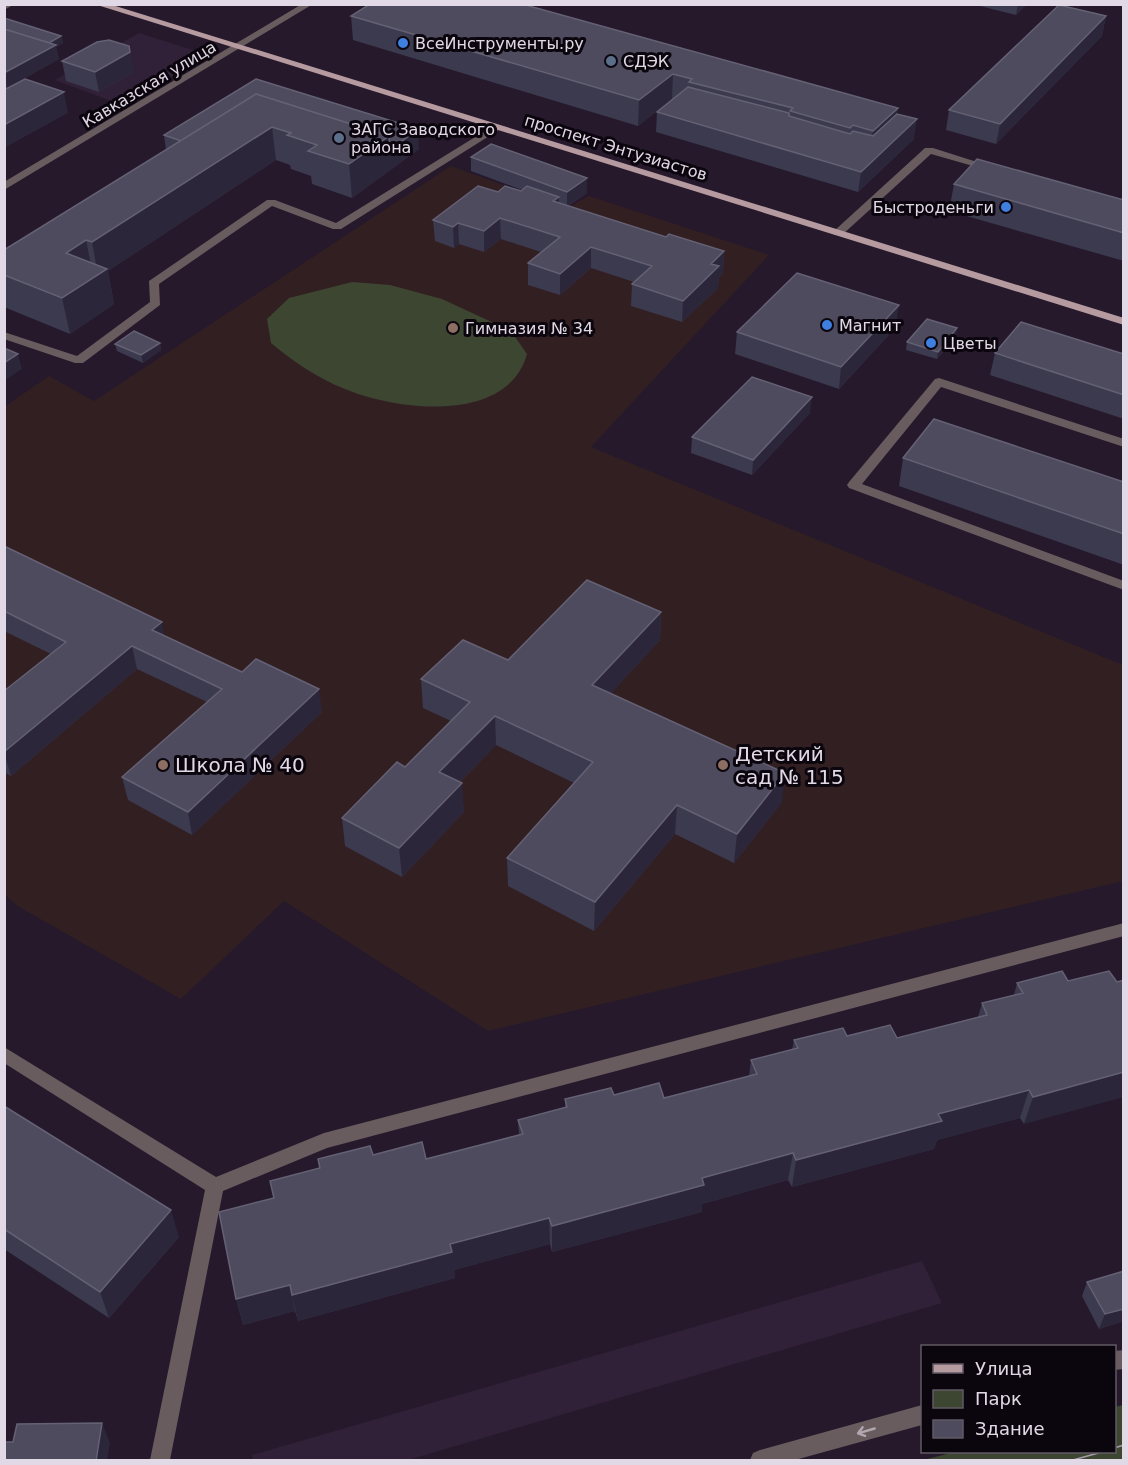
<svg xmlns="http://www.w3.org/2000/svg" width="1128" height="1465" font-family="'DejaVu Sans',sans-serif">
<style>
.built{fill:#312138}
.education{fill:#321f22}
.green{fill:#3d4630}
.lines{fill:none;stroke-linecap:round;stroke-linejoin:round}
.minor{fill:#695c5e;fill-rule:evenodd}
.major{fill:#b59a9f;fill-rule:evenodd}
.tram{stroke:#a69dab;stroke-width:1.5}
.wall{fill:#3c3a4f}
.shaded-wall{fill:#2c263a}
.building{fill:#4e4b5f;stroke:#656174;stroke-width:1.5}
.oneway{stroke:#b1a7af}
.shop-dot{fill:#3f7fe0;stroke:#0b060e;stroke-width:2}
.service-dot{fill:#5c6f8a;stroke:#0b060e;stroke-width:2}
.education-dot{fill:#8d6e63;stroke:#0b060e;stroke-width:2}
.labels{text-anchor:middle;stroke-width:6;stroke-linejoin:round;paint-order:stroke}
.far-poi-label{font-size:16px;fill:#e1d9e5;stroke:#0b060e;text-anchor:start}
.far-street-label{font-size:16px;fill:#e1d9e5;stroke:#0b060e}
.poi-label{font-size:20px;fill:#e1d9e5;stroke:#0b060e;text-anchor:start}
</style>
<rect width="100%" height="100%" fill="#25192b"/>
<g class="built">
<path d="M139,33L196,51L192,64L124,106L55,80Z"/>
<path d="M922,1261L942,1303L408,1460H253L252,1455Z"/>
</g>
<path class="education" d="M451,166L566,208L589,196L769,255L591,447L1123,665V881L488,1031L284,901L181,999L19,907L5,895L4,407L49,376L94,401Z"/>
<g class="green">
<path d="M352,282L390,285L442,299L511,331L527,354C508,424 397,411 345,389C317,378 294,362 271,343L267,319L289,298Z"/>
<path d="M1123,1405V1460H923L955,1452H1114L1115,1407Z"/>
</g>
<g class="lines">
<g class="minor">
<path d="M4,4H15L4,10Z"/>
<path d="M302,4H313L4,190V182Z"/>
<path d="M493,126L502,128L341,229H333L272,206L159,284L160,305L83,363H75L4,339V332L77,356L150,302L149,281L267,200H275L336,223Z"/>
<path d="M925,148H933L999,169L994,172L931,154L842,235H834V231Z"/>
<path d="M939,378L1124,439V447L941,387L862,484L1124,581V590L849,488L847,485L849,482L935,379Z"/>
<path d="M1124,923V936L327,1148L223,1191L170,1460H150L205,1190L4,1063V1047L216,1177L324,1133Z"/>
<path d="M1124,1350V1369L1114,1370V1351Z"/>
<path d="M922,1405V1425L795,1460H750L753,1453L760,1450Z"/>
</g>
<path class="major" d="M94,4H109L1124,318V325Z"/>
<g class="tram">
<path d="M1114,1448L1124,1445"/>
<path d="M1073,1460L1102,1452"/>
</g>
</g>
<g class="wall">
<path d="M972,4H1027L1016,15Z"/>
<path d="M351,16L898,108L897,114L914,139L858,192L656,132L657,112L672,99L638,126L353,40Z"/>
<path d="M1106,16L1102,36L996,144L946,130L949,110Z"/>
<path d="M4,18L61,36L63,43L56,47L59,59L7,88L4,87Z"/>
<path d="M62,61L134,72L99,92L66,81Z"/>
<path d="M256,79L419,149L352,198L312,184L311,176L291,169L290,165L276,160L108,271L114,304L70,334L4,307V250L166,150L164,135Z"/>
<path d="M471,157L587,178V193L568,206L666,237L724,251L723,273L719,277L718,288L682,322L631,306L632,284L634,282L591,268L560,295L528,285V263L541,252L501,239L484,252L459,244L454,248L435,241L433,220L498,192L521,191L522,190L471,171Z"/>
<path d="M954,184L1124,200V261L949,211Z"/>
<path d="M896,327L839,389L735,354L737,332Z"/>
<path d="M956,336L937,359L906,350L907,342Z"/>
<path d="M160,343L161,350L143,363L117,351L115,344Z"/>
<path d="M995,353L1124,354V419L990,375Z"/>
<path d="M810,413L752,475L691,453L692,437Z"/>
<path d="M903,458L1124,482V565L899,486Z"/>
<path d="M4,546L164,636L322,712L192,835L128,800L122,777L207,702L137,669L11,776L4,772V691L51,654L4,631Z"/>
<path d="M661,612L660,640L611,693L782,802L734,863L675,834L594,931L508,886L507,858L574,783L496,745L460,782L464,812L402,877L345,846L342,818L405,767L451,721L423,708L421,679L508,660Z"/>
<path d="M1109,971L1024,1124L1020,1118L937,1140L934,1149L792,1187L788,1180L702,1204V1212L552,1252L550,1244L454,1270L455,1278L298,1321L295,1311L243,1325L236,1299L319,1169L318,1159L373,1155L426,1159L519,1135L518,1120L565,1107V1099L614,1095L664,1098L749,1076L751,1060L792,1050L794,1040L847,1036L897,1038L978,1017L982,1003L1014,995L1017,983L1068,981Z"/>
<path d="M4,1106L179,1237L109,1318L4,1249Z"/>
<path d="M1087,1282L1124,1321L1099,1329L1082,1296Z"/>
</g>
<g class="shaded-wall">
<path d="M1018,4H1027L1016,15Z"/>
<path d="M1106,16L1102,36L996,144L1000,124Z"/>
<path d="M61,36L63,43L56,47L59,59L7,88L4,73L42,47Z"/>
<path d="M130,52L134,72L99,92L95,72Z"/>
<path d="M673,74L672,99L638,126L639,100Z"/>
<path d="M64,92L68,113L4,148V125Z"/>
<path d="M898,108L895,134L870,157L873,131Z"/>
<path d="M917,119L914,139L858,192L861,172Z"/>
<path d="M272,127L276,160L108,271L114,304L70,334L62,298L98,275L92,242Z"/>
<path d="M418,129L419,149L352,198L349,164L389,136Z"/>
<path d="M587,178V193L567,206V192Z"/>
<path d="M559,197V218L553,201Z"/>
<path d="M500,218L501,239L484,252V231Z"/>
<path d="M458,223L459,244L454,248L453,227Z"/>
<path d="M86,240L93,275L66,253Z"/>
<path d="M591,247V268L560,295V274Z"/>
<path d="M724,251L723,273L719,277L718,288L682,322L683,301L711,264Z"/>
<path d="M899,305L896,327L839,389L841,367Z"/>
<path d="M957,328L956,336L937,359L938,352Z"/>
<path d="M160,343L161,350L143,363L141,355Z"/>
<path d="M18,354L22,369L4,381V363Z"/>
<path d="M812,397L810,413L752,475L753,460Z"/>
<path d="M661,612L660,640L592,714V685Z"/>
<path d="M162,622L166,645L152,630Z"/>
<path d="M132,646L137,669L11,776L4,752Z"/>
<path d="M319,689L322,712L192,835L188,812Z"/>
<path d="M495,716L496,745L441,801L439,772Z"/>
<path d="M785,773L782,802L734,863L737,834Z"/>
<path d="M462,783L464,812L402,877L399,848Z"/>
<path d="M677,805L675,834L594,931L595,902Z"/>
<path d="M1124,1072V1097L1024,1124L1033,1097Z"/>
<path d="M1029,1090L1020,1118L937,1140L934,1149L792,1187L796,1160L938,1114Z"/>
<path d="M793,1153L788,1180L702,1204V1212L552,1252V1226L702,1178Z"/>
<path d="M171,1210L179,1237L109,1318L100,1292Z"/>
<path d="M549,1218L550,1244L454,1270L455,1278L298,1321L292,1295L450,1244Z"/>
<path d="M290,1285L295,1311L243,1325L236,1299Z"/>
<path d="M1124,1309V1321L1099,1329L1105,1314Z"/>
<path d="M102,1423L110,1443L107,1461H96Z"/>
</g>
<g class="building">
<path d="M370,4H522L898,108L873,131L853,125L850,128L790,111L793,108L689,82L692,79L673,74L639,100L351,16Z"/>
<path d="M1059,5L1106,16L1000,124L949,110Z"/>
<path d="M4,18L61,36L49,43L4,29Z"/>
<path d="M4,29L56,45L4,73Z"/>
<path d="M109,40L129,46L130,52L95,72L62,61L97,42Z"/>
<path d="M25,79L64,92L4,125V90Z"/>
<path d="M256,79L418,129L390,150L389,136L256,94L181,141L164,135Z"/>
<path d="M688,87L789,113V116L850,134L853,131L873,136L897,114L917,119L861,172L657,112Z"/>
<path d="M256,94L389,136L349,164L308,151L317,145L287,135L291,133L272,127L92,242L86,240L66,253L107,269L62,298L4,275V250Z"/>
<path d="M491,144L587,178L567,192L471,157Z"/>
<path d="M977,159L1124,200V233L954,184Z"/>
<path d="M478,186L498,192L505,186L521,191L527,186L559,197L553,201L666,237L669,234L724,251L711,264L719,266L683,301L632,284L652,266L591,247L560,274L528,263L560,237L500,218L484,231L458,223L453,227L433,220Z"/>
<path d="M797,273L899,305L841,367L737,332Z"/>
<path d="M927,319L957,328L938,352L907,342Z"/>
<path d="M1021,322L1124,354V395L995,353Z"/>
<path d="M134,331L160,343L141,355L115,344Z"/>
<path d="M4,348L18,354L4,363Z"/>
<path d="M752,377L812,397L753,460L692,437Z"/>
<path d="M934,419L1124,482V534L903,458Z"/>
<path d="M4,546L162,622L152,630L242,672L256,659L319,689L188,812L122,777L222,689L132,646L4,752V691L66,642L4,611Z"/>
<path d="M587,580L661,612L592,685L785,773L737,834L677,805L595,902L507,858L593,762L495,716L439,772L462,783L399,848L342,818L397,762L405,767L470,702L421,679L463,640L508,660Z"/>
<path d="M1062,971L1068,981L1109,971L1117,982L1124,980V1072L1033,1097L1029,1090L938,1114L942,1121L796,1160L793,1153L702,1178L704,1185L552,1226L549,1218L450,1244L452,1252L292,1295L290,1285L236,1299L219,1212L274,1198L270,1181L320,1168L318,1159L370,1146L373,1155L422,1142L426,1159L523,1134L518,1120L567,1107L565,1099L611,1088L614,1095L659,1083L664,1098L757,1074L751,1060L798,1048L794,1040L843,1028L847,1036L890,1025L897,1038L987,1015L982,1003L1023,993L1017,983Z"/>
<path d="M4,1106L171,1210L100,1292L4,1229Z"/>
<path d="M1124,1271V1309L1105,1314L1087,1282Z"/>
<path d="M102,1423L96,1461H4V1442H13L17,1424Z"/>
</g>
<defs><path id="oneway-shaft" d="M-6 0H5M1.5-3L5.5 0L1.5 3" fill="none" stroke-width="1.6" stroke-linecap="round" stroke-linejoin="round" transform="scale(1.5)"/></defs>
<use class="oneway" href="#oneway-shaft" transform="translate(866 1431) rotate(164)"/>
<g class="shop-dot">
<circle cx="403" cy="43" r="6"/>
<circle cx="1006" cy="207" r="6"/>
<circle cx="827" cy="325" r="6"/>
<circle cx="931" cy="343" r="6"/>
</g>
<g class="service-dot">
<circle cx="611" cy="61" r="6"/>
<circle cx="339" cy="138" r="6"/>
</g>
<g class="education-dot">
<circle cx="453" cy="328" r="6"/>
<circle cx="163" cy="765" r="6"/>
<circle cx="723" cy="765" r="6"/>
</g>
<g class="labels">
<g class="far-poi-label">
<text x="415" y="49">ВсеИнструменты.ру</text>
<text x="623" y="67">СДЭК</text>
<text x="351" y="135">ЗАГС Заводского<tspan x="351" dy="18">района</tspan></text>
<text x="994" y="213" text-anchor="end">Быстроденьги</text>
<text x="839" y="331">Магнит</text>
<text x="465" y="334">Гимназия № 34</text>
<text x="943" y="349">Цветы</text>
</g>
<g class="far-street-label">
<text transform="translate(149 84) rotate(-31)" y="6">Кавказская улица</text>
<text transform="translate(616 147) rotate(17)" y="6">проспект Энтузиастов</text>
</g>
<g class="poi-label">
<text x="735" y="761">Детский<tspan x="735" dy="23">сад № 115</tspan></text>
<text x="175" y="772">Школа № 40</text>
</g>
</g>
<rect width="1128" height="1465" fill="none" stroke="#e1d9e5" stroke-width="12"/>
<rect x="921" y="1345" width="195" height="108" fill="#0b060e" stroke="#615a64" stroke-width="1.5"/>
<rect x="933" y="1364" width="30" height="9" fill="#b59a9f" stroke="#615a64" stroke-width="1.5"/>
<text x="975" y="1375" font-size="18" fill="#e1d9e5">Улица</text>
<rect x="933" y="1390" width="30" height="18" fill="#3d4630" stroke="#615a64" stroke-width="1.5"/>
<text x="975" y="1405" font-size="18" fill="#e1d9e5">Парк</text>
<rect x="933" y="1420" width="30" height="18" fill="#4e4b5f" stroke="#615a64" stroke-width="1.5"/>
<text x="975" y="1435" font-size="18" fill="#e1d9e5">Здание</text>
</svg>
